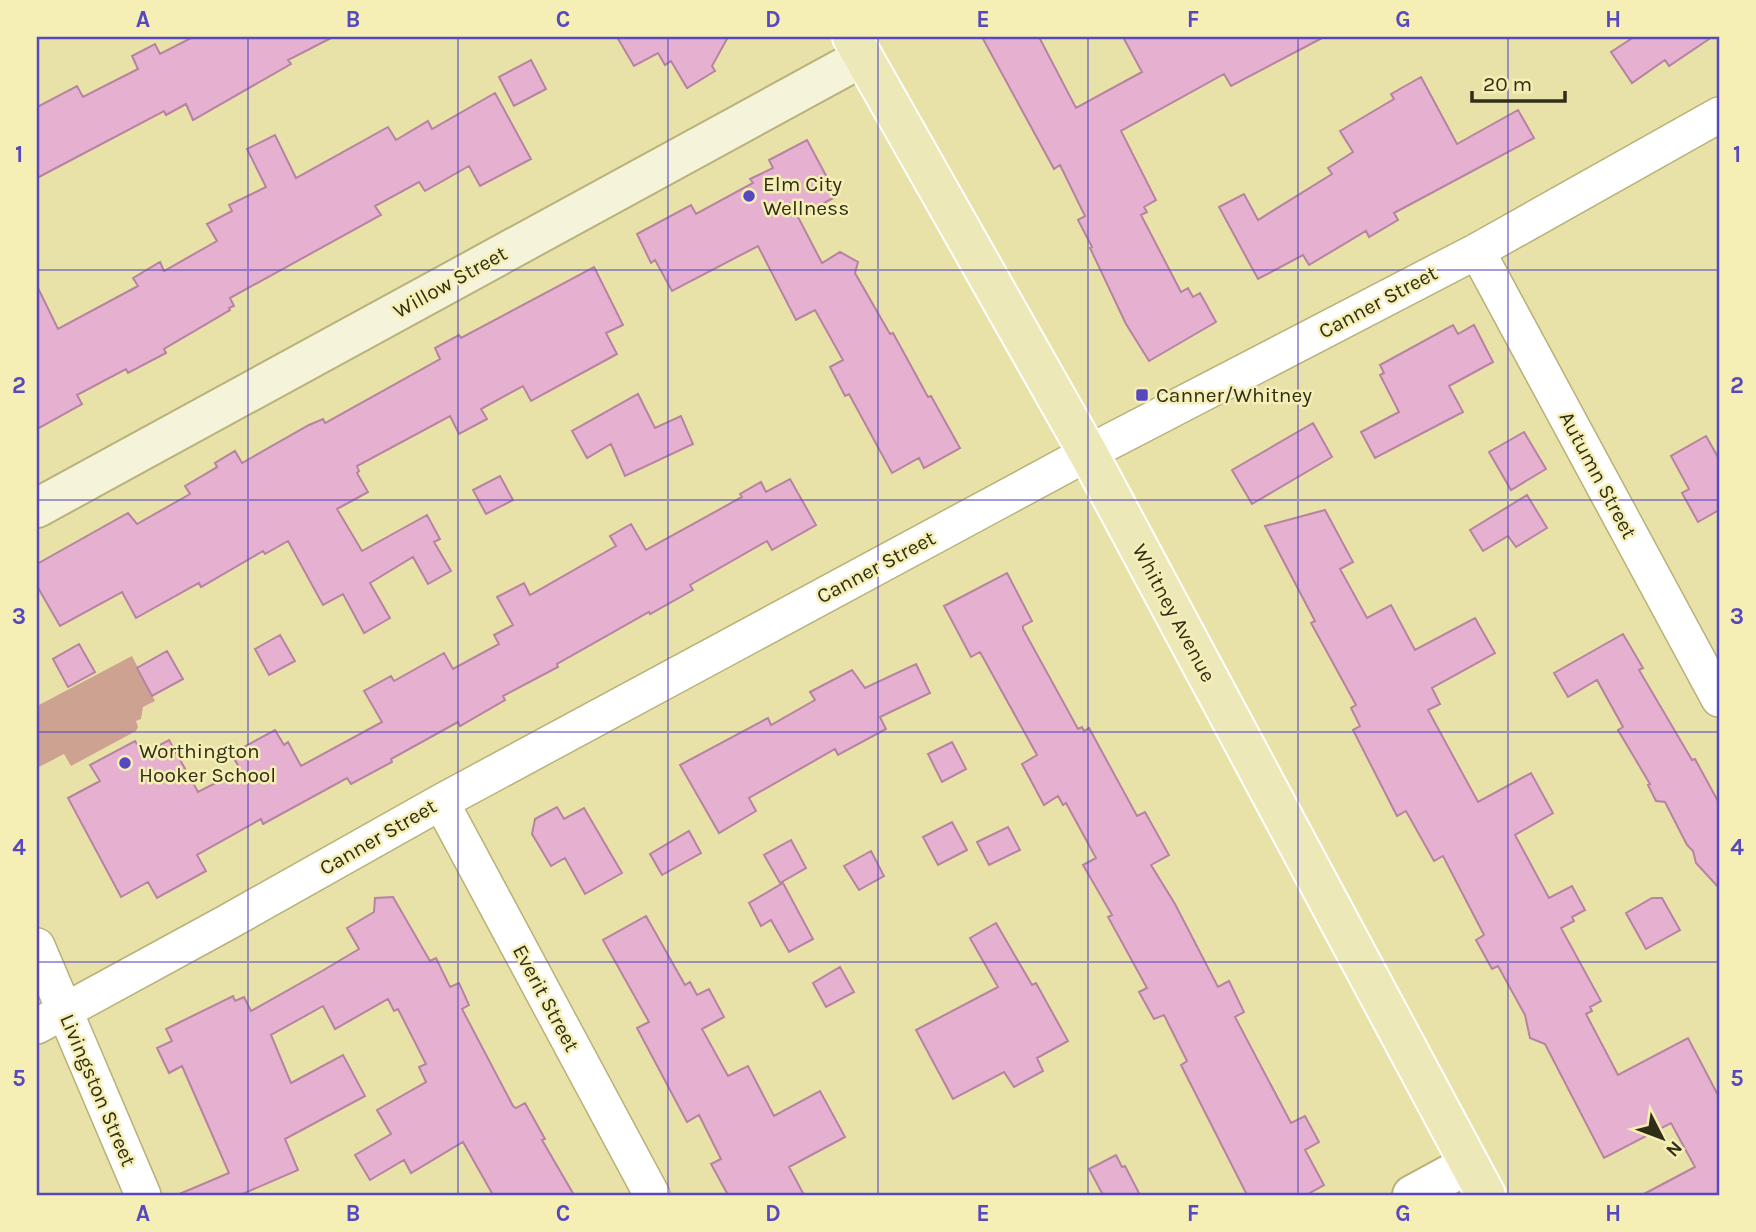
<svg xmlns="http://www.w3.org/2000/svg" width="1756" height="1232" font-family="Karla,sans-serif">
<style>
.green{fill:#cda290}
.building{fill:#e6b0d0;stroke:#b683a1;stroke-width:2}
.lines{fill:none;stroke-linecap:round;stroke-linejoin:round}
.minor-casing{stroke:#b8b27a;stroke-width:38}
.tertiary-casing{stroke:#b8b27a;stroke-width:42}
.secondary-casing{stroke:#b8b27a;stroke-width:42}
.primary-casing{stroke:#fff;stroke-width:42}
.minor{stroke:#fff;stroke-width:35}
.tertiary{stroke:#fff;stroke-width:38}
.secondary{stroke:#f6f3db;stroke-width:38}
.primary{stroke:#ece8b7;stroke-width:38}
.grid{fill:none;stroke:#5748c0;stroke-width:2;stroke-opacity:0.55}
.poi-dot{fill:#5748c0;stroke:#f5efb5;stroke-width:2.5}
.labels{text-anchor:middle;stroke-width:5;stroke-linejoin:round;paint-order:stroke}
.poi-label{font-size:21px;fill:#302e17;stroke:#f5efb5;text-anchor:start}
.street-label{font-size:21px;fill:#302e17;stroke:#f5efb5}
.neatline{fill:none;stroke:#5748c0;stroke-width:2.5}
.grid-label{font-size:23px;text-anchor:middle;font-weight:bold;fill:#5748c0}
</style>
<rect width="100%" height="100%" fill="#e8e2a8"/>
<path class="green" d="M132 656 155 701 143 707 141 719 136 721 138 727 136 731 71 766 64 754 37 768V706Z"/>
<path class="building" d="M193 37H333L288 60 291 64 193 120 186 104 166 115 164 111 37 178V107L77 86 83 97 138 69 132 56 155 44 160 54Z
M617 37H728L712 66 715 71 687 88 671 61 665 65 658 53 634 66Z
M982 37H1039L1076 108 1142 72 1123 37H1324L1231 86 1224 74 1121 131 1156 200 1144 207 1147 212 1141 215 1181 292 1188 288 1193 297 1200 293 1216 322 1149 361 1126 324 1090 248 1092 247 1078 220 1085 216 1060 165 1054 169Z
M1634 37H1712L1669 66 1665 60 1632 83 1611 52Z
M531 60 546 89 514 106 499 77Z
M1421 77 1457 144 1518 110 1534 138 1394 213 1398 220 1369 237 1366 231 1309 265 1303 255 1258 279 1219 207 1244 194 1258 220 1332 174 1328 168 1353 152 1340 131 1394 99 1391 94Z
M495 93 531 159 480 186 469 166 425 191 419 182 375 206 381 215 230 298 234 306 229 308 230 310 164 349 166 353 128 373 126 369 77 395 82 404 37 429V286L58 329 138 286 133 278 160 262 164 271 217 241 207 224 232 211 229 205 266 187 247 149 275 135 296 178 388 127 396 140 428 121 432 129Z
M807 140 837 196 798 217 822 263 840 252 858 262 855 273 890 334 893 333 928 397 931 396 960 448 924 468 919 458 892 473 849 394 845 396 830 367 843 360 815 310 796 320 758 246 672 291 655 260 651 263 637 234 691 205 696 214 753 183 750 179 773 168 769 160Z
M594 267 623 325 606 333 617 354 531 401 523 386 481 409 487 419 459 434 450 416 357 466 359 471 357 473 368 492 337 509 362 551 427 515 440 539 434 542 451 571 428 584 413 557 370 583 390 618 364 633 343 594 323 605 288 541 265 554 263 551 201 587 199 583 136 618 122 592 60 626 37 586V564L128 513 137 524 190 494 185 486 217 467 215 463 235 451 242 463 309 425 323 419 325 423 440 359 435 348 459 335 461 338Z
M1453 325 1458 334 1474 325 1493 362 1449 386 1463 412 1375 458 1361 432 1399 412 1380 375 1384 373 1380 365Z
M638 394 655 428 681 416 693 444 625 476 611 444 587 458 572 431Z
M1313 423 1332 457 1252 504 1232 470Z
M1524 432 1546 469 1511 490 1489 452Z
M1706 436 1719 459V510L1698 522 1682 493 1689 489 1671 456Z
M500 476 513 500 486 514 473 490Z
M790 479 816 525 772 550 767 541 690 585 693 590 650 614 649 612 557 664 558 667 503 696 505 700 460 726 458 722 391 759 392 762 351 784 347 778 263 824 261 819 197 855 206 871 157 898 148 882 121 897 68 798 100 781 90 765 135 741 143 754 169 740 198 792 241 770 231 754 275 730 284 745 288 742 301 766 382 722 364 691 391 676 394 681 444 653 453 669 499 644 494 635 513 625 497 597 524 583 530 595 616 546 610 536 631 524 646 550 742 497 740 494 761 482 766 492Z
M1527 495 1547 528 1516 547 1508 536 1483 551 1470 530Z
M1325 510 1353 562 1340 569 1367 618 1391 605 1415 650 1475 618 1495 653 1432 688 1440 704 1428 710 1478 802 1531 773 1553 813 1515 835 1549 898 1572 886 1585 910 1572 917 1574 921 1561 928 1601 1001 1590 1007 1592 1011 1586 1014 1618 1075 1688 1038 1719 1097V1195H1642L1695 1167 1671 1123 1604 1158 1545 1044 1530 1038 1525 1015 1498 966 1492 969 1476 940 1484 935 1443 856 1434 861 1406 811 1397 816 1353 730 1360 726 1351 708 1356 705 1311 623 1315 621 1265 526Z
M1007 573 1032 621 1023 626V629L1078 729 1082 727 1084 731 1089 728 1137 816 1145 812 1169 855 1151 865 1175 904 1218 987 1229 981 1244 1012 1235 1017 1291 1123 1305 1116 1319 1142 1305 1150 1324 1185 1306 1195H1247L1181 1065 1187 1061 1164 1015 1154 1019 1139 992 1147 988 1108 917 1112 915 1083 865 1096 858 1066 803 1063 805 1058 796 1044 805 1022 764 1037 755 980 652 971 657 944 606Z
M1623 634 1643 668 1639 670 1692 760 1695 759 1719 803V888L1696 863 1693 851 1687 845 1665 802 1656 801 1648 785 1650 784 1618 730 1623 727 1597 680 1568 697 1554 673Z
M280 635 295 661 269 675 255 649Z
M79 644 95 672 68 687 53 659Z
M167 651 183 679 152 696 137 668Z
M916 664 930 693 880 717 886 729 838 755 835 749 749 798 756 811 719 833 680 765 768 718 771 725 815 700 810 692 852 670 865 688Z
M952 742 966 769 942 782 928 754Z
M557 807 564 819 584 808 622 873 585 894 565 858 551 866 532 834 535 819Z
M952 822 967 850 938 865 923 837Z
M1008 827 1020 850 989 865 977 842Z
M689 831 701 853 662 875 650 854Z
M791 840 806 868 780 883 764 855Z
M871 851 884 876 859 890 844 866Z
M783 883 813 939 789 952 771 920 761 926 749 903Z
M393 897 430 961 436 958 450 987 459 983 469 1005 462 1009 513 1106 516 1108 525 1103 545 1139 542 1140 574 1195H493L463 1142 411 1173 404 1160 370 1180 355 1155 391 1134 377 1110 426 1082 419 1067 426 1064 398 1009 394 1011 388 999 335 1029 323 1006 271 1035 291 1083 343 1055 365 1096 285 1139 298 1170 240 1195H177L229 1173 182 1066 169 1073 157 1048 172 1041 166 1029 233 996 235 1001 244 997 251 1011 322 971 359 949 347 928 374 912 375 898Z
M1652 898H1662L1680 930 1646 949 1626 913Z
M646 916 685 985 690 982 697 995 709 989 724 1017 702 1029 728 1076 748 1066 774 1116 820 1091 845 1137 789 1167 804 1195H728L711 1164 721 1159 699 1115 687 1122 637 1028 649 1022 603 940Z
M996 923 1032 985 1036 983 1068 1041 1037 1058 1043 1071 1014 1087 1004 1072 953 1099 916 1030 998 987 970 938Z
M840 967 854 992 826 1007 813 983Z
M1116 1155 1122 1167 1125 1166 1140 1195H1103L1089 1169Z"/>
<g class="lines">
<g class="minor-casing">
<path id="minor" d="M1477 251 1719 699
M441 802 652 1195
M37 946 143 1195
M37 1026 226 923 441 802 1088 453 1477 251 1719 115"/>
</g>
<g class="tertiary-casing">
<path id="tertiary" d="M1412 1195 1469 1164"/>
</g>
<g class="secondary-casing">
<path id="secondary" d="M37 508 863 57"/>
</g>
<g class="primary-casing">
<path id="primary" d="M852 37 1088 453 1486 1195"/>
</g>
<use href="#minor" class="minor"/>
<use href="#tertiary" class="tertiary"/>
<use href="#secondary" class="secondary"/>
<use href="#primary" class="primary"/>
</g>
<path class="grid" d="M248 37V1195M458 37V1195M668 37V1195M878 37V1195M1088 37V1195M1298 37V1195M1508 37V1195M37 270H1719M37 500H1719M37 732H1719M37 962H1719"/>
<g class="poi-dot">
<circle cx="749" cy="196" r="7"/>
<rect x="1135" y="388" width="14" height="14" rx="3.5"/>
<circle cx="125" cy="763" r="7"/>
</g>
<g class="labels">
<g class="poi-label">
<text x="763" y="191">Elm City<tspan x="763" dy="24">Wellness</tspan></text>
<text x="1156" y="402">Canner/Whitney</text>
<text x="139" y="758">Worthington<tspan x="139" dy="24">Hooker School</tspan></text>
</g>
<g class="street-label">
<text transform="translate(450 282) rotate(-29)" y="7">Willow Street</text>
<text transform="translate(1378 302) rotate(-28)" y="7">Canner Street</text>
<text transform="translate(1598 475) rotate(62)" y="7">Autumn Street</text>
<text transform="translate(876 567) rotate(-28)" y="7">Canner Street</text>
<text transform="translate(1174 613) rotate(62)" y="7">Whitney Avenue</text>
<text transform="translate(378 837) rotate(-30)" y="7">Canner Street</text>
<text transform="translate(546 998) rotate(62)" y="7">Everit Street</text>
<text transform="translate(98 1090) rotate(67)" y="7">Livingston Street</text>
</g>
</g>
<rect width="1756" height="1232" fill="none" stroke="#f5efb5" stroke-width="77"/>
<g transform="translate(1662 1138) rotate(132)" stroke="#f5efb5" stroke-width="5" paint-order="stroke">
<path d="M0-5L12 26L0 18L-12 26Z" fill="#302e17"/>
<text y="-10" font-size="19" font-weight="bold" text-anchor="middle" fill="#302e17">N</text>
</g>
<path d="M1472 91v10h93v-10" fill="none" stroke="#302e17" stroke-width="3.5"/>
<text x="1483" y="91" font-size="21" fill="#302e17" stroke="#f5efb5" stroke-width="5" paint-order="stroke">20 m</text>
<rect x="38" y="38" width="1680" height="1156" class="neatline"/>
<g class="grid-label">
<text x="143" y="27">A</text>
<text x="353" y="27">B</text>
<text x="563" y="27">C</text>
<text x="773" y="27">D</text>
<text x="983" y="27">E</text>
<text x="1193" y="27">F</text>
<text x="1403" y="27">G</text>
<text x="1613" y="27">H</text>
<text x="19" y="162">1</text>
<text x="1737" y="162">1</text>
<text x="19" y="393">2</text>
<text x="1737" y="393">2</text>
<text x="19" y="624">3</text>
<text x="1737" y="624">3</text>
<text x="19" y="855">4</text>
<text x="1737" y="855">4</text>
<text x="19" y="1086">5</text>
<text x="1737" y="1086">5</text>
<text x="143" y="1221">A</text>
<text x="353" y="1221">B</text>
<text x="563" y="1221">C</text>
<text x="773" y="1221">D</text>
<text x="983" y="1221">E</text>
<text x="1193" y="1221">F</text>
<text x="1403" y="1221">G</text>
<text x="1613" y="1221">H</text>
</g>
</svg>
